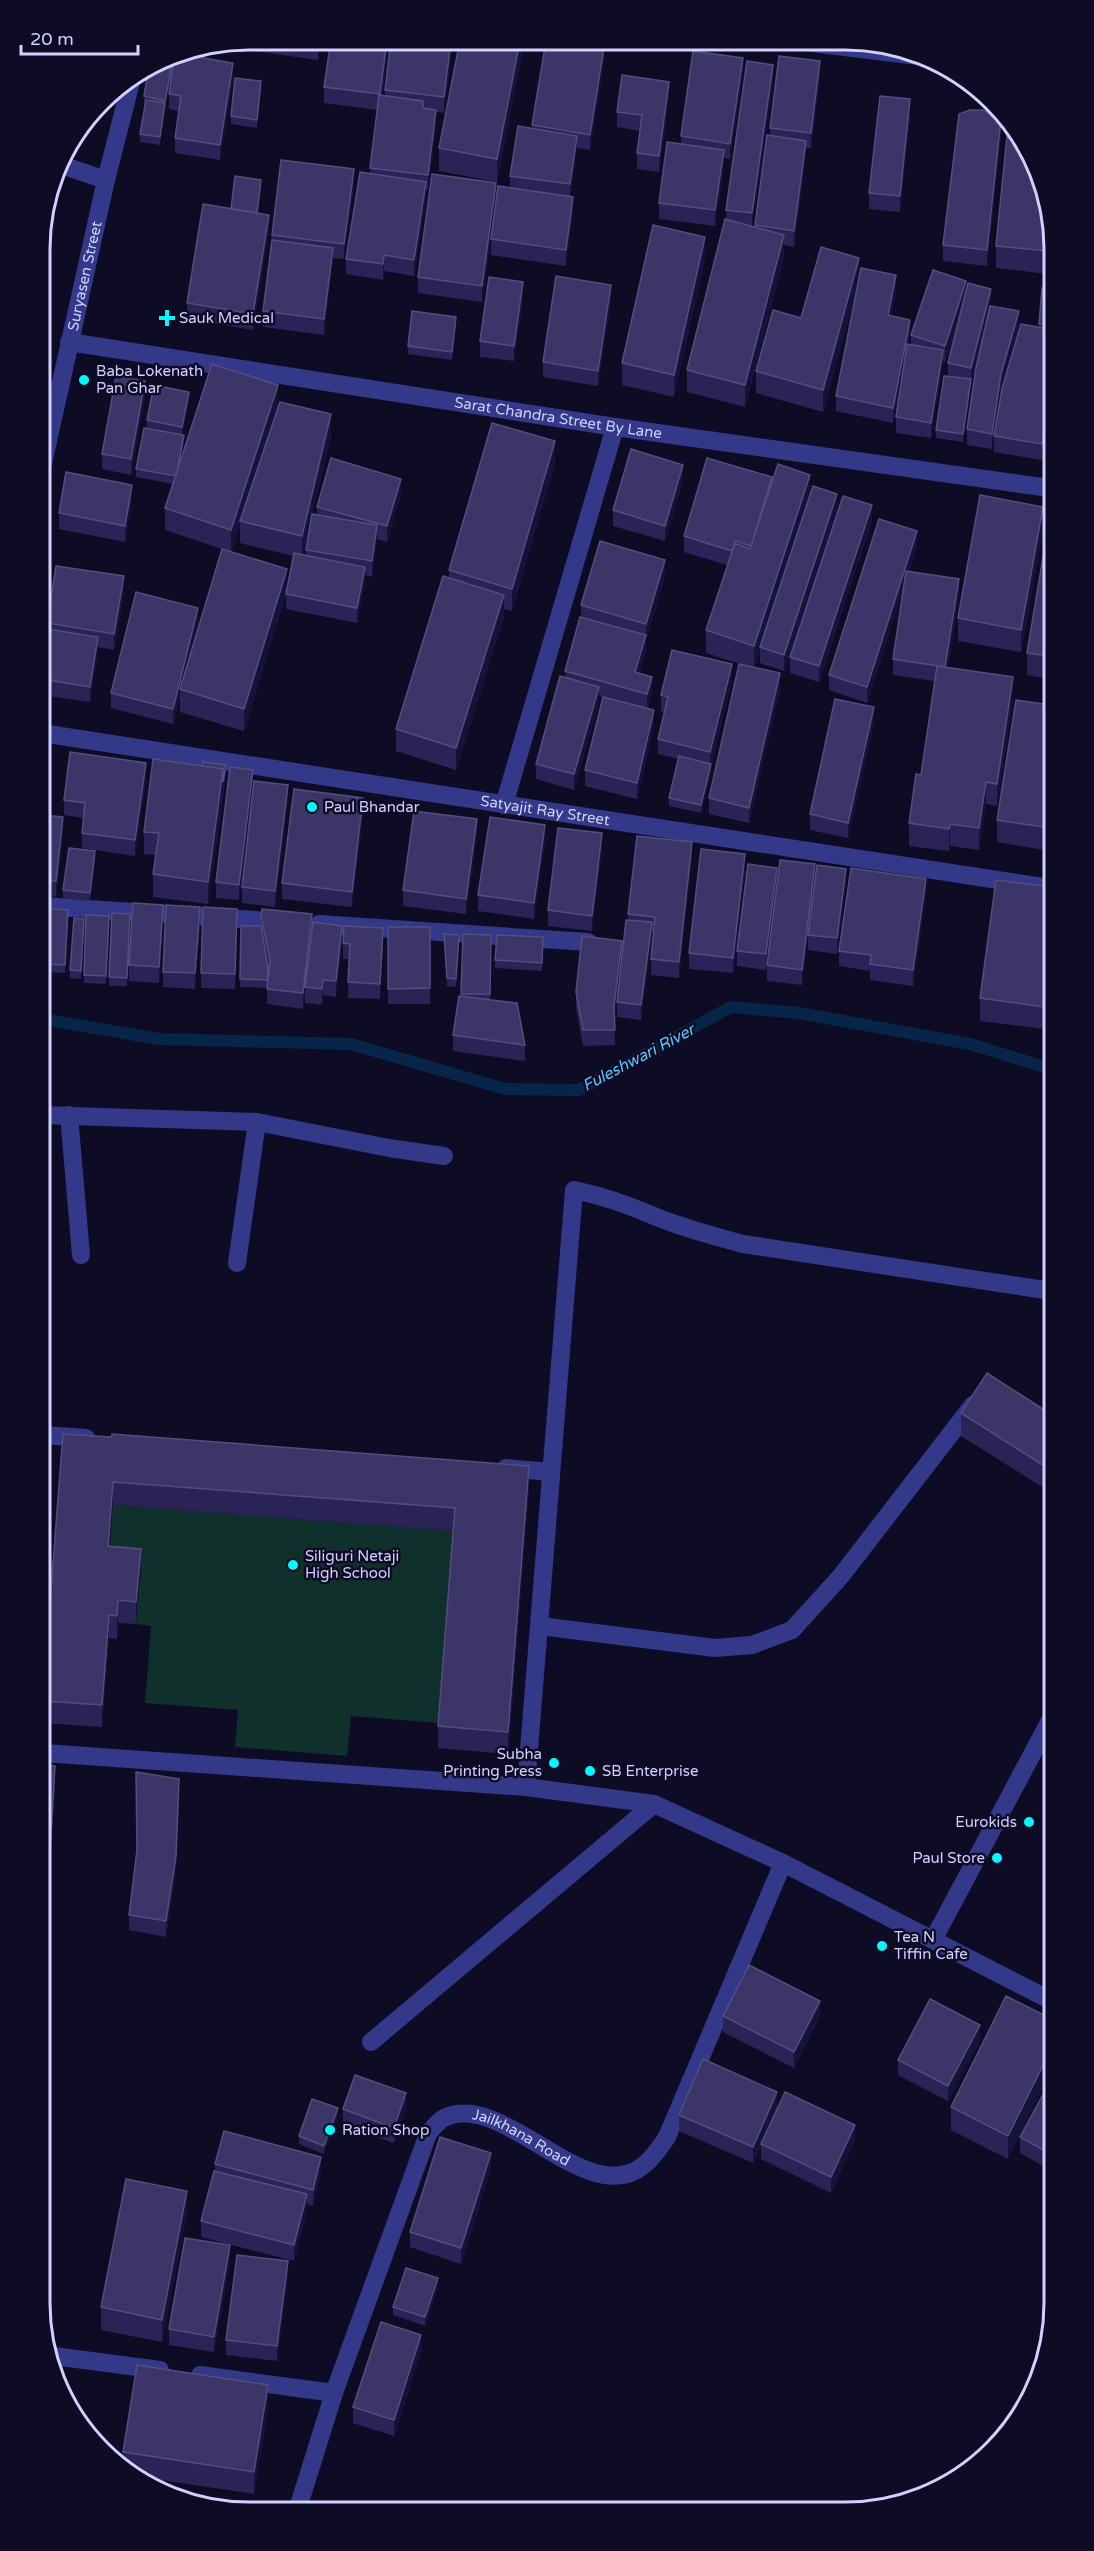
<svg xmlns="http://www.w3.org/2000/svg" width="1094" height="2551" font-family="'Varela Round',sans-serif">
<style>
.green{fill:#0f302b}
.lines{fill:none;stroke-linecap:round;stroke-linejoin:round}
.stream{stroke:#072549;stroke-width:12}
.minor{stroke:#333888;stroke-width:18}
.wall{fill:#292455;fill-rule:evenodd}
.shaded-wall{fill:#16133a}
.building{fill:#3b3667;stroke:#524e7f;stroke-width:1.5}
.poi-dot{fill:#00fafb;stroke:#0e0c25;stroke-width:2}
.labels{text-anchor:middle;stroke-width:5;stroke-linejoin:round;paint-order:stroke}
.street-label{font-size:15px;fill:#d1d0ff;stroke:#0e0c25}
.poi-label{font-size:15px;fill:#d1d0ff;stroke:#0e0c25;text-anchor:start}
.water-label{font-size:16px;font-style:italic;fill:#5ec4ff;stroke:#0e0c25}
.rim{fill:none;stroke:#d1d0ff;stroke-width:3}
</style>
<rect width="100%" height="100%" fill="#0e0c25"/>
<path class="green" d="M113 1505 455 1531 439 1723 351 1716 347 1756 235 1747 238 1710 145 1703 151 1626 136 1624 108 1569Z"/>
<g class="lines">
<path class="stream" d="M42 1019 159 1039 351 1044 505 1089 579 1090 731 1007 799 1013 970 1044 1051 1069"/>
<g class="minor">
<path d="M812 43 926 57"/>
<path d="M58 164 106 180"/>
<path id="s1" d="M69 342 615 427 1049 488"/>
<path id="s2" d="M40 477 106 180 132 78"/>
<path id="s3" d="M41 733 1050 888"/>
<path d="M504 805 615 427"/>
<path d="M42 906 285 922"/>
<path d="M319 924 588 942"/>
<path d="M42 1115 257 1122 389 1148 444 1156"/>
<path d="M69 1115 81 1255"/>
<path d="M237 1263 257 1122"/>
<path d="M43 1435 86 1438"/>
<path d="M506 1468 551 1472"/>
<path d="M540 1626 715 1648 752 1645 792 1630 841 1576 973 1405"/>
<path d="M44 1753 526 1787 654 1804 783 1863 933 1940 1053 1715"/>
<path d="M526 1787 574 1190C604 1196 626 1204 654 1216 683 1228 713 1236 743 1244L1051 1291"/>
<path d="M933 1940 1054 2002"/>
<path d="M371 2042 654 1804"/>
<path d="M46 2355 160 2370"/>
<path d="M200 2375 334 2393"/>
<path id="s4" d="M298 2508 334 2393 428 2134C432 2129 438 2121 444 2118 504 2089 587 2212 644 2165 653 2158 660 2147 667 2137L783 1863"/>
</g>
</g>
<path class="wall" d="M247 39H321L318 60 247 50Z
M331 40H389L382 96H385V90L453 40 444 113 436 112V126L428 190H426V198L414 276 384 271 383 280 346 274V259L370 174 377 110 324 103V87Z
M522 41V52L497 182 439 171V148Z
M200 49 198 57 233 78 220 160 175 153V138L179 111 169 109V94L174 64H173L165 109 160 145 140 142V134L145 105 144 104V96L149 67 169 55Z
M605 54 590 150 577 148 570 196 573 212 566 266 491 255V239L494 215 482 302 418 293V277L496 198 510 188V176L532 129V125Z
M743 73 730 159 724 158V166L715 226 659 219V203L681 144V136Z
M820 76 811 148H806V156L794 247 784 245V257L745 407 687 392V370L726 219V210L773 81 752 226 755 227 767 135 770 136V128Z
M261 89 257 128 231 124V116Z
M669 97 659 172 637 169V153L640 131 617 127V112Z
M910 115 900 212 869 209V193Z
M80 130 77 145 70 143Z
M1001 135 987 266 943 261V245Z
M354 185 344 259 333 258 324 335 263 327V311L272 235Z
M261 188 258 213 269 231 253 330 187 319V303L231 209Z
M1048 195V274L996 268V246Z
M705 260 674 397 622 385V363Z
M859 279 896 290 891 316 910 335 908 344 911 345V335L966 292 991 304V306L1019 326 1001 390 992 449 967 445V429L985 327 971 384 963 442 936 438V430L948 376V363L961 312 945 362 943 361 931 438 896 433V417L903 371 893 423 836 411V396L858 284 823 412 756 393V371L801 318Z
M1042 288H1048L1049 419 1042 460 994 452V436L1039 327Z
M523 298 514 361 480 357V341Z
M611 300 598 386 543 377V362Z
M456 325 452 360 408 354V346Z
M145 397 131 475 102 469V454Z
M189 400 182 435 184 443 180 461 278 407 331 436 312 514 317 515V507L401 494 387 542 377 539 372 577 365 575V582L357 623 286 609V594L244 731 180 712V697L173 724 111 708V693L198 623 189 658 222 549 165 530V508L173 484 136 477V469L147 428V420ZM311 522 306 550V555L303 554ZM240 525V543L293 556 287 589 231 552Z
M555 463 512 611 504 609V617L456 770 396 751V729L449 578V570Z
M683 480 665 541 613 526V510Z
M772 483 810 496 837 510 784 671 760 663V650L754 668 780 689 749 823 709 814V798L743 665 706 653V630L727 565 684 552V536Z
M132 501 125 542 59 529V513Z
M872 521 819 682 790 673V657Z
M1049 521V679L1027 675V653Z
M1043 529 1021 652 958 641V618Z
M917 547 909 572 959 595 948 667 1013 699 997 806 986 804 979 850 950 846 949 851 909 846V823L921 775 934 681 893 675V659L903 589 867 703 829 690V675Z
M665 576 646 640V651L639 673 652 693 647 708 654 726 637 799 585 786V770L609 699 599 696V703L574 790 536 779V764L565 678V671L581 617V605Z
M124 592 114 650 98 647 90 702 41 695V628L47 629V623Z
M732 679 711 767V772L701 813 669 806V798L678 759 658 754V739L665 712 661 711V695Z
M1050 705V851L997 842V820Z
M874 723 848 838 810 830V814Z
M226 773 208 904 153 897V874L156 855 144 854V832Z
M146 779 135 856 82 848V833L83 818 64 815V800Z
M253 785 239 900 216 898V882Z
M288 801 275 907 242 903V887Z
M363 813 352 907 282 899V883Z
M41 815 63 833 56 897 42 895Z
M477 834 466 914 403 906V890Z
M545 840 534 919 478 911V895Z
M602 849 592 931 548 926V910Z
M692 857 679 978 651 975V959L654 933 652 932 641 1020 617 1017V1002L628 920V914Z
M95 859 90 901 63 898V890Z
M745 870 733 973 689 969V953Z
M815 880 802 985 767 981V965Z
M777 884 766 970 737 966V951Z
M846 884 837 954 808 950V935Z
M1050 887V986L1045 1029 980 1021V998Z
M926 895 913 986 870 980V971L839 966V951Z
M112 913 130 914 127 986H109Z
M261 916 312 930 303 1009 267 1004V989L269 970 264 946 268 976 267 988 240 987 241 926 261 928Z
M68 918 65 973 42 972V952Z
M163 920 159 983 129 981V965Z
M200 923 195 989 163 987V972Z
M109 924 106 984 84 983V975Z
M237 924 235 989 201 988V973Z
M84 927 81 979 70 978V970Z
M388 927H430V1004H388Z
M444 934 459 943 456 987 447 986Z
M463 934 491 935 490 1000 525 1045V1061L453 1051V1035L461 996Z
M543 937 542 971 495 968V960Z
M342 941 336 997 323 995 322 1005 305 1003V987Z
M343 943 383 944 380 999 348 998 349 959H343Z
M576 992 614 1018 615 1045 583 1046 576 1008Z
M961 1413 1052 1415V1493L961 1436Z
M63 1434 529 1489 508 1754 438 1748V1726L453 1531 113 1505 110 1546 141 1571 136 1624 118 1623 117 1639 109 1638 102 1727 44 1723V1680Z
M1053 1736V1769L1048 1767V1745Z
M44 1765 55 1781 46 1936H45Z
M179 1795 176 1871 166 1937 129 1930V1915Z
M723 2016H820L794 2068 723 2032Z
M1054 2020 1008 2159 951 2130V2107Z
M980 2041 948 2101 898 2075V2060Z
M1054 2074V2172L1020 2153V2137Z
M777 2107 855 2140 831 2193 761 2159V2145L753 2163 679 2131V2115Z
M406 2108 394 2143 343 2125V2109Z
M338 2116 324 2154 299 2144V2136Z
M215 2164 321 2172 313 2206 307 2204V2210L294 2261 201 2237V2221L215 2171Z
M491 2169 461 2264 410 2247V2232Z
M187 2213 162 2342 101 2330V2307Z
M230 2261 214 2352 169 2345V2329Z
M288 2277 277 2361 226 2355V2340Z
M438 2287 425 2326 393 2315V2307Z
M421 2351 394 2436 353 2423V2407Z
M268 2407 254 2494 148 2478 123 2466V2452Z"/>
<path class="shaded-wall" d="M319 39H321L318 60V44Z
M387 40H389L380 110V94Z
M451 40H453L444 113V97Z
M520 41H522V52L497 182V159Z
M605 41V54L590 150V135Z
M743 58V73L730 159V144Z
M173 59V67L165 109V101Z
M820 61V76L811 148V133Z
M233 63V78L220 160V145Z
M773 65V81L752 229V213Z
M261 81V89L257 128V120Z
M669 82V97L659 172V156Z
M910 99V115L900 212V196Z
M165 103V111L160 145V137Z
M436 110V126L428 190V175Z
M1001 119V135L987 266V250Z
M80 130 77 145V135Z
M577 136V151L570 200V184Z
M806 141V156L794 247V231Z
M724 150V166L715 226V210Z
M354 169V185L344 259V244Z
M261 180V188L256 225V217Z
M426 182V198L414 276V260Z
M496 183V199L482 302V286Z
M573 197V212L566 266V250Z
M269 215V231L253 330V314Z
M46 227V242L40 280V265Z
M784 235V257L745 407V385Z
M705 237V260L674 397V375Z
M333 248V263L324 335V319Z
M384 255V271L383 280V264Z
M859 258V280L823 412V390Z
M896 275V290L888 331V315Z
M966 281V296L945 362V346Z
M523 282V298L514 361V346Z
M611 285V300L598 386V371Z
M991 289V304L971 384V368Z
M1019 311V326L1001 390 992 449V434L1001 374Z
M456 317V325L452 360V352Z
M910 320V335L893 423V408Z
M943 350V365L931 438V423Z
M971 379V388L963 442V434Z
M145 381V397L131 475V459Z
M278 385V408L240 521V525L231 552V530Z
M189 392V400L182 435V427Z
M1049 403V419L1042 460V444Z
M331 414V436L302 559V536Z
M184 435V443L176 484V476Z
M555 441V463L512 611V589Z
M683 465V480L665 541V526Z
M810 475V497L760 647V650L754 669V646Z
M772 477V492L751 546Z
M401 479V494L387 542V526Z
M132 485V501L125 542V526Z
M837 494V510L784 671V655Z
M872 505V521L819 682V666Z
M1043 507V529L1021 652V630Z
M377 525V541L372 577V561Z
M917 531V547L867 703V687Z
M665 560V576L646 640V624Z
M365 567V582L357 623V608Z
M287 569V591L244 731V709Z
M124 576V592L114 650V634Z
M959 579V595L945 683V667Z
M504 595V617L456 770V748Z
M198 608V623L181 690 180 689V697L173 724V709Z
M646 635V651L635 688V672Z
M98 637V653L90 702V687Z
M732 664V679L711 767V772L701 813V805L710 764V752Z
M780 673V689L749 823V808Z
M652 677V693L647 710V694Z
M1013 677V699L997 806V784Z
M599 687V703L574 790V774Z
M874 707V723L848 838V823Z
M654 710V726L637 799V783Z
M146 763V779L135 856V840Z
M226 765V773L223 790V782Z
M223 769V791L208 904V882Z
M253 770V785L239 900V885Z
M986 782V804L979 850V828Z
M288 785V801L275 907V891Z
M363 798V813L352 907V892Z
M63 817V833L56 897V881Z
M477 819V834L466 914V899Z
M950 824V846L949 851V829Z
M545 825V840L534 919V903Z
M602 833V849L592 931V916Z
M692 842V857L679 978V962Z
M95 851V859L90 901V893Z
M745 854V870L733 973V958Z
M815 864V880L802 985V970Z
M777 868V884L766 970V954Z
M846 869V884L837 954V938Z
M926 879V895L913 986V970Z
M163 905V920L159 983V967Z
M200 907V923L195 989V973Z
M312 914V930L303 1009V993Z
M652 922V938L641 1020V1005Z
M342 926V941L336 997V981Z
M383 928V944L380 999V984Z
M622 941V957L614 1022V1006Z
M1050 964V986L1045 1029V1007Z
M323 980V995L322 1005V989Z
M49 1432V1454L43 1508V1486Z
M529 1466V1489L508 1754V1732Z
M113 1482V1505L108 1569V1546Z
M141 1549V1571L136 1624V1602Z
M118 1600V1623L117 1639V1616Z
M109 1615V1638L102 1727V1705Z
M55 1766V1781L46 1936V1921Z
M179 1779 176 1871 166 1937V1921Z
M820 2001V2016L794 2068V2052Z
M980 2025V2041L948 2101V2086Z
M1054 2043V2066L1008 2159V2136Z
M777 2092V2107L753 2163V2147Z
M406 2093V2108L394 2143V2128Z
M338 2108V2116L324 2154V2146Z
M855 2125V2140L831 2193V2177Z
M491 2153V2169L461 2264V2248Z
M321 2157V2172L313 2206V2190Z
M187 2191V2213L162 2342V2320Z
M307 2194V2210L294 2261V2245Z
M230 2245V2261L214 2352V2337Z
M288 2261V2277L277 2361V2346Z
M438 2278V2287L425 2326V2317Z
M421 2335V2351L394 2436V2420Z
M268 2385V2407L254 2494V2472Z"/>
<path class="building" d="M281 39H319L318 44Z
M331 40H387L380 94 324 87Z
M391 40H451L444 97 385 90Z
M460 40 520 41 497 159 439 148Z
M546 41H605L590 135 532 125Z
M198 49 196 57 176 53Z
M693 51 743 58 730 144 681 136Z
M175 53 233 63 220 145 175 138 181 96 169 94Z
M779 56 820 61 811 133 770 128Z
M164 58 173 59 165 101 144 96 149 67Z
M747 61 773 65 752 213 726 210Z
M622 75 669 82 659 156 637 153 642 115 617 112Z
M235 78 261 81 257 120 231 116Z
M379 95 423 101V108L436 110 428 175 370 168Z
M880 96 910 99 900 196 869 193Z
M146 100 165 103 160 137 140 134Z
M970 110H983L1001 119 987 250 943 245 959 114Z
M518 126 577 136 570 184 510 176Z
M1008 126 1048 195V251L996 246Z
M767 135 806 141 794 231 755 225Z
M667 142 724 150 715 210 659 203Z
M281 160 354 169 344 244 272 235Z
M360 172 426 182 414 260 384 255 383 264 346 259Z
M432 174 496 183 482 286 418 277Z
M235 176 261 180 257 213 231 209Z
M498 186 573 197 566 250 491 239Z
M203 204 269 215 253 314 187 303Z
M725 219 784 235 745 385 687 370Z
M653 225 705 237 674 375 622 363Z
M42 226 46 227 40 265 39 234Z
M272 240 333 248 324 319 263 311Z
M821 247 859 258 823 390 756 371 773 310 801 318Z
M861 268 896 275 888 315 910 320 893 408 836 396Z
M933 270 966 281 945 346 911 335Z
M556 276 611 285 598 371 543 362Z
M489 277 523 282 514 346 480 341Z
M968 283 991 289 971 368 948 363Z
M1042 288H1048V325L1039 324Z
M990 306 1019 311 1001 374 992 434 967 429 976 368Z
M412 311 456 317 452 352 408 346Z
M1021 324 1048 329 1049 403 1042 444 994 436 1002 389Z
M907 344 943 350 931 423 896 417Z
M212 364 278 385 231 530 165 508Z
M116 376 145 381 131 459 102 454Z
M944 376 971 379 963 434 936 430Z
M154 385 189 392 182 427 147 420Z
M280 402 331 414 302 536 240 521Z
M492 423 555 441 512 589 449 570Z
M144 428 184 435 176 476 136 469Z
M631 449 683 465 665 526 613 510Z
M331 458 401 479 387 526 317 507Z
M707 458 772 477 751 546 736 541 732 551 684 536Z
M778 464 810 475 754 646 706 630 735 543 750 549Z
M66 472 132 485 125 526 59 513Z
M813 486 837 494 784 655 760 647Z
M980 495 1043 507 1021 630 958 618Z
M843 496 872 505 819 666 790 657Z
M312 514 377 525 372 561 306 550Z
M879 519 917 531 867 687 829 675Z
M1049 521V656L1027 653Z
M600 541 665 560 646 624 581 605Z
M222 549 287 569 244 709 180 689Z
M294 553 365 567 357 608 286 594Z
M56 566 124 576 114 634 47 623Z
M906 571 959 579 945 667 893 659Z
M443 576 504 595 456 748 396 729Z
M136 592 198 608 173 709 111 693Z
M580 617 646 635 635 672 652 677 647 694 565 671Z
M41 628 98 637 90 687 41 679Z
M672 650 732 664 710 752 658 739 668 697 661 695Z
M739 664 780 673 749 808 709 798Z
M937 666 1013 677 997 784 986 782 979 828 950 824 949 829 909 823 916 774 921 775Z
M560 676 599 687 574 774 536 764Z
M603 697 654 710 637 783 585 770Z
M835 699 874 707 848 823 810 814Z
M1016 700 1050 705V828L997 820Z
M70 752 146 763 135 840 82 833 85 803 64 800Z
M679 756 711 764 701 805 669 798Z
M153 759 223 769 208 882 153 874 159 833 144 832Z
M203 762 226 765 223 782V769L202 766Z
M230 767 253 770 239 885 216 882Z
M254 781 288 785 275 891 242 887Z
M294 789 363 798 352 892 282 883Z
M414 811 477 819 466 899 403 890Z
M41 815 63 817 56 881 41 880Z
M490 817 545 825 534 903 478 895Z
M558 828 602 833 592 916 548 910Z
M637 836 692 842 679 962 651 959 655 917 628 914Z
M69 848 95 851 90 893 63 890Z
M701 849 745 854 733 958 689 953Z
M780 860 815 864 802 970 767 965Z
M748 864 777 868 766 954 737 951Z
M817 865 846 869 837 938 808 935Z
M851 868 926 879 913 970 870 964 871 955 839 951Z
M996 880 1050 887V964L1045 1007 980 998Z
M133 903 163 905 159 967 129 965Z
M166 905 200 907 195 973 163 972Z
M203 907 237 909 235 974 201 973Z
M44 908 68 910 65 965 42 964Z
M262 909 312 914 303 993 267 989 270 960 261 916Z
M112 913 130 914 127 978 109 977Z
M86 915 109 916 106 976 84 975Z
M74 918 84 919 81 971 70 970Z
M626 920 652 922 641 1005 617 1002Z
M313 922 342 926 336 981 323 980 322 989 305 987Z
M241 926H261L268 968 267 980 240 979Z
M344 926 383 928 380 984 348 982 350 944 343 943Z
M388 927H430V988L388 989Z
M444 934 459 935 456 979 447 978Z
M463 934 491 935 490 994H461Z
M497 935 543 937 542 963 495 960Z
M582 936 622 941 614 1006 615 1030H583L576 992Z
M459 996 517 1003 525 1045 453 1035Z
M987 1373 1052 1415V1471L961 1413Z
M43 1432H49L43 1486Z
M63 1434 111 1437 112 1434 529 1466 508 1732 438 1726 455 1508 113 1482 108 1546 141 1549 136 1602 118 1600 117 1616 109 1615 102 1705 44 1701V1680Z
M1053 1736V1747L1048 1745Z
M44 1765 55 1766 46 1921H45Z
M136 1772 179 1779 176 1856 166 1921 129 1915 137 1850Z
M749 1965 820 2001 794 2052 723 2016Z
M1006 1996 1054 2020V2043L1008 2136 951 2107Z
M930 1999 980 2025 948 2086 898 2060Z
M703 2059 777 2092 753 2147 679 2115Z
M1054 2074V2156L1020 2137Z
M355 2075 406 2093 394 2128 343 2109Z
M785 2092 855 2125 831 2177 761 2144Z
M312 2099 338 2108 324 2146 299 2136Z
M224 2131 321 2157 313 2190 215 2164Z
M440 2137 491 2153 461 2248 410 2232Z
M214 2171 307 2194 294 2245 201 2221Z
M126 2179 187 2191 162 2320 101 2307Z
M185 2238 230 2245 214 2337 169 2329Z
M237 2255 288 2261 277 2346 226 2340Z
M406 2268 438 2278 425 2317 393 2307Z
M381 2322 421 2335 394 2420 353 2407Z
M137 2365 268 2385 254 2472 123 2452Z"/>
<g class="poi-dot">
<path d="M164 309h6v6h6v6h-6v6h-6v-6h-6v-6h6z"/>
<circle cx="84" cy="380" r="6"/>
<circle cx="312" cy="807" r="6"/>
<circle cx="293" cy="1565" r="6"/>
<circle cx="554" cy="1763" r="6"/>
<circle cx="590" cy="1771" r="6"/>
<circle cx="1029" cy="1822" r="6"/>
<circle cx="997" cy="1858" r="6"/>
<circle cx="882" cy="1946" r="6"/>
<circle cx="330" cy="2130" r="6"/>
</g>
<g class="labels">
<g class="street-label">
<text dy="5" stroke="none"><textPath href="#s2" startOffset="206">Suryasen Street</textPath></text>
<text dy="5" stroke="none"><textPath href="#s1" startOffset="495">Sarat Chandra Street By Lane</textPath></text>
<text dy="5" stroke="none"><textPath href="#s3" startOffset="510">Satyajit Ray Street</textPath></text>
<text dy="5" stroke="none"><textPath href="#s4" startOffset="502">Jailkhana Road</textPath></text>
</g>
<g class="poi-label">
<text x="179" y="323">Sauk Medical</text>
<text x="96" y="376">Baba Lokenath<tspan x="96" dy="17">Pan Ghar</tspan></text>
<text x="324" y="812">Paul Bhandar</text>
<text x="305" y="1561">Siliguri Netaji<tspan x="305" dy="17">High School</tspan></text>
<text x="542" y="1759" text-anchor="end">Subha<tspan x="542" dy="17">Printing Press</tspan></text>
<text x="602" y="1776">SB Enterprise</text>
<text x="1017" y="1827" text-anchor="end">Eurokids</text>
<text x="985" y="1863" text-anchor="end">Paul Store</text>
<text x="894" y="1942">Tea N<tspan x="894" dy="17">Tiffin Cafe</tspan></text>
<text x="342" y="2135">Ration Shop</text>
</g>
<g class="water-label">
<text transform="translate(638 1057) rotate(-28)" y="6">Fuleshwari River</text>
</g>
</g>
<path d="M0 0H1094V2551H0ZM249 50H845A199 199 0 0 1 1044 249V2303A199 199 0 0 1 845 2502H249A199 199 0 0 1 50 2303V249A199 199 0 0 1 249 50Z" fill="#0e0c25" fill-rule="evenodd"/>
<path class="rim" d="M249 50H845A199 199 0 0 1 1044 249V2303A199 199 0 0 1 845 2502H249A199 199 0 0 1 50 2303V249A199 199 0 0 1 249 50Z"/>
<path d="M21 45v9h117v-9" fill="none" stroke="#d1d0ff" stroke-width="3"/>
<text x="30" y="45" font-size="18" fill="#d1d0ff" stroke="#0e0c25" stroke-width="4.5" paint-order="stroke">20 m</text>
</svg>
